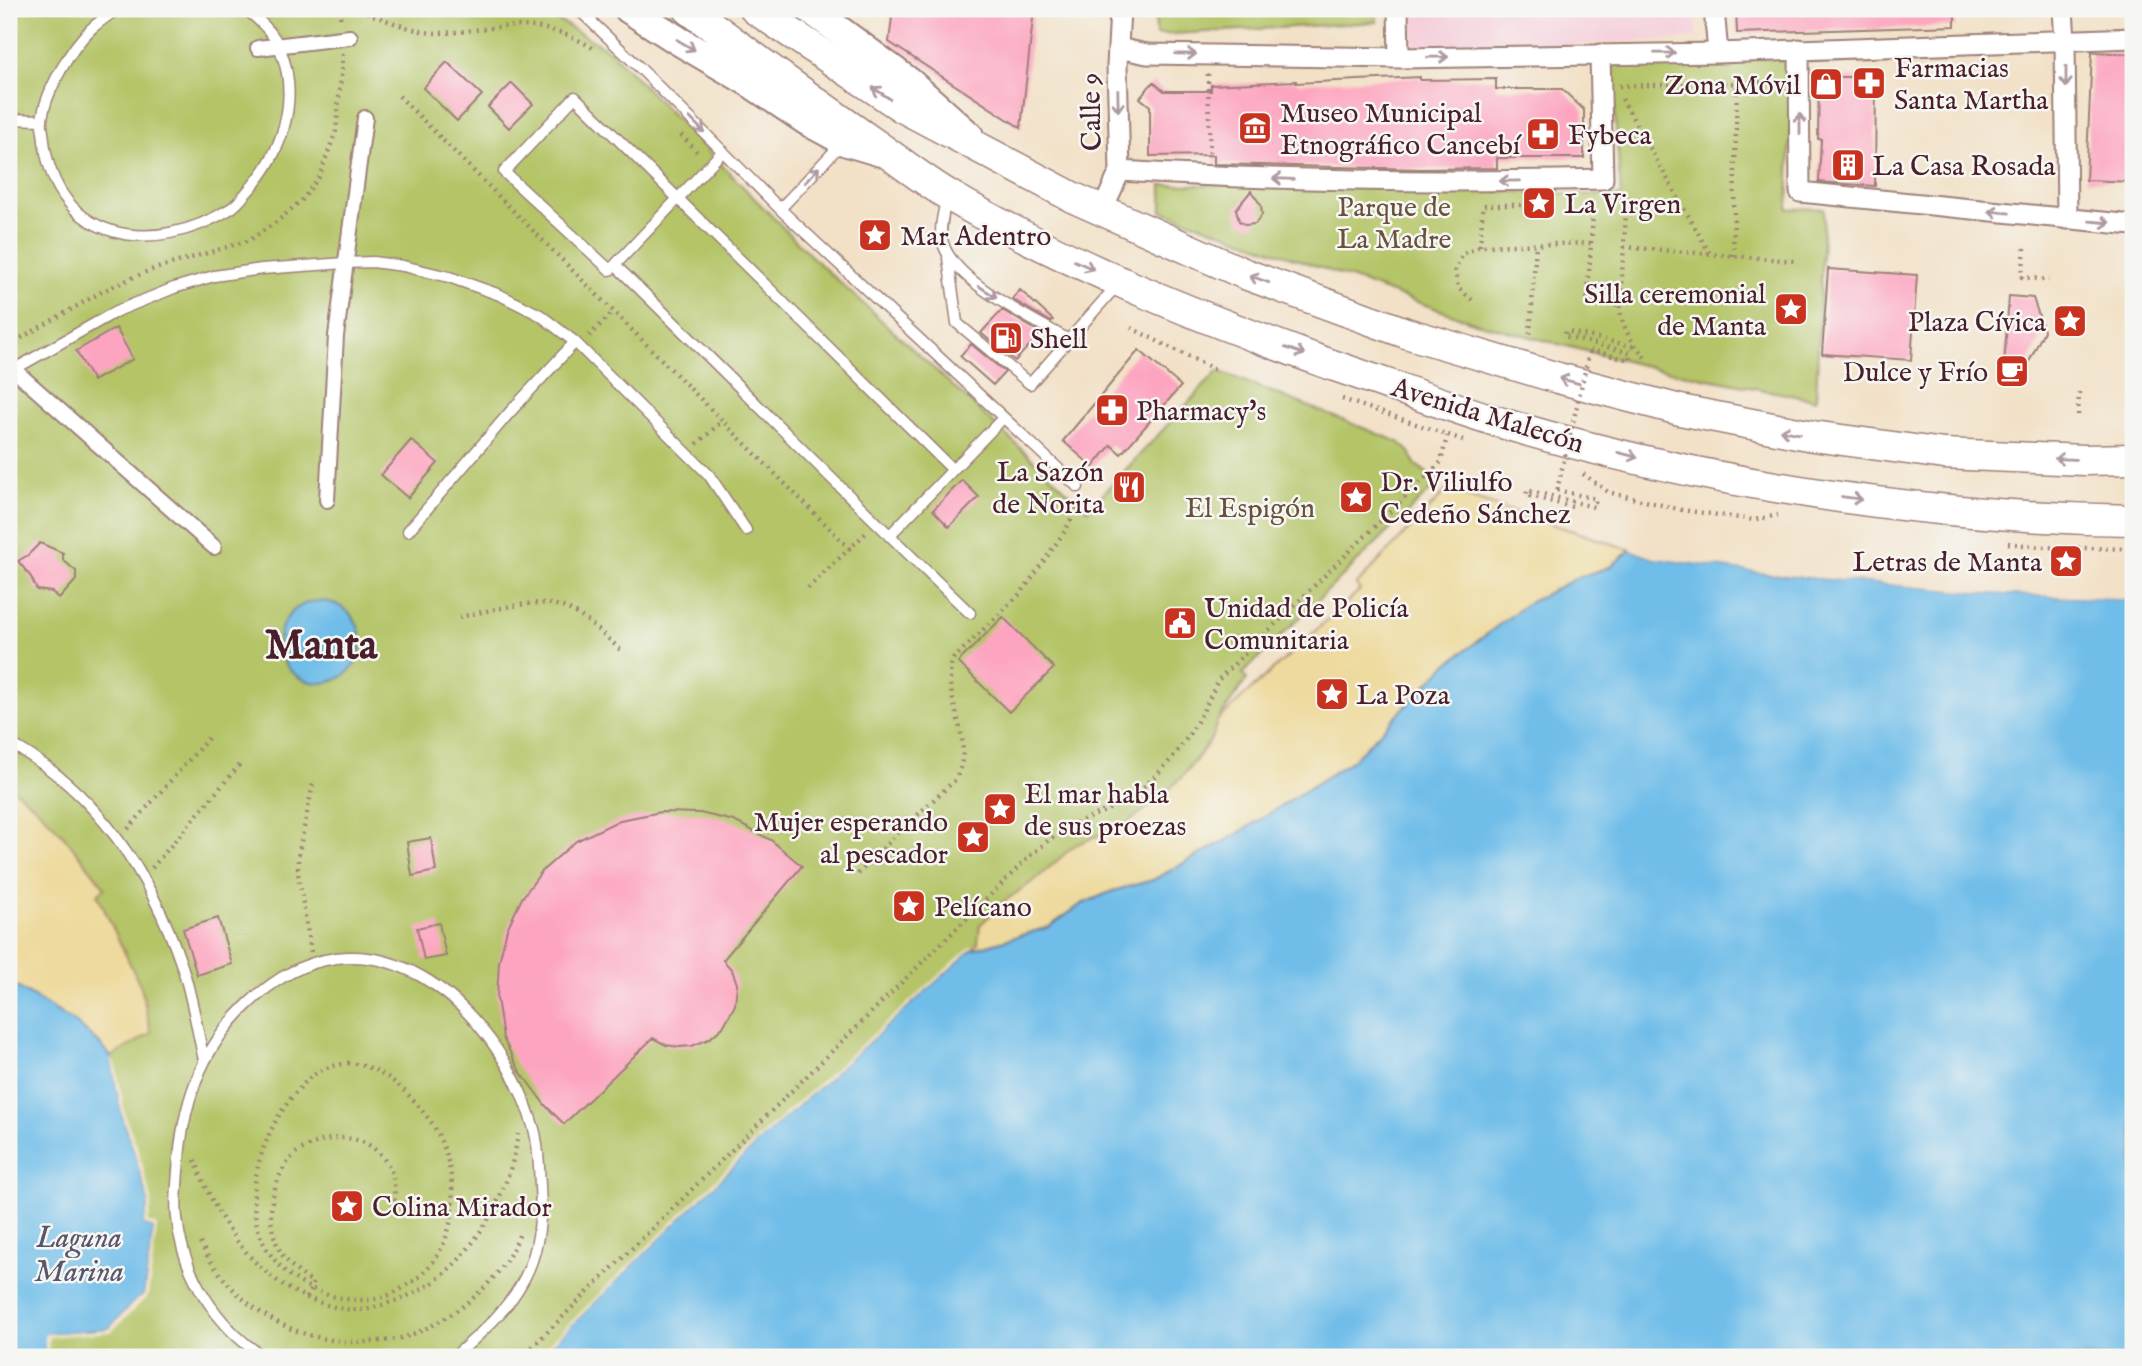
<svg xmlns="http://www.w3.org/2000/svg" width="2142" height="1366" font-family="'IM FELL English',serif">
<style>
.built{fill:#f5cfda}
.green{fill:#b4c466;stroke:#7f7248;stroke-width:2}
.sand{fill:#eeda9e;stroke:#9c7c64;stroke-width:2}
.water{fill:#6fbde9;stroke:#5c6e8a;stroke-width:2}
.pier{fill:#f2e1c7}
.building{fill:#fda5c0}
.lines{fill:none;stroke-linecap:round;stroke-linejoin:round}
.service-casing{stroke:#9e8079;stroke-width:13}
.pedestrian-casing{stroke:#9e8079;stroke-width:18}
.minor-casing{stroke:#9e8079;stroke-width:23}
.secondary-casing{stroke:#9e8079;stroke-width:32}
.primary-casing{stroke:#9e8079;stroke-width:33}
.path{stroke:#9e8079;stroke-width:4.5;stroke-dasharray:2 5;stroke-linecap:butt}
.service{stroke:#fff;stroke-width:10}
.pedestrian{stroke:#fff;stroke-width:14}
.minor{stroke:#fff;stroke-width:19}
.secondary{stroke:#fff;stroke-width:28}
.primary{stroke:#fff;stroke-width:30}
.path-bridge{stroke:#9e8079;stroke-width:4.5;stroke-dasharray:2 5;stroke-linecap:butt}
.oneway{stroke:#ae9aa0}
.labels{text-anchor:middle;stroke-width:5;stroke-linejoin:round;paint-order:stroke}
.poi-label{font-size:28px;fill:#4a1f2b;stroke:#f6f6f2;text-anchor:start}
.street-label{font-size:28px;fill:#4a1f2b;stroke:#f6f6f2}
.park-label{font-size:28px;fill:#6a513d;stroke:#f6f6f2}
.water-label{font-size:30px;font-style:italic;fill:#57566e;stroke:#f6f6f2}
.town-label{font-size:42px;font-weight:bold;fill:#4a1f2b;stroke:#f6f6f2}
</style>
<rect width="100%" height="100%" fill="#f6f6f2"/>
<filter id="ink" filterUnits="userSpaceOnUse"><feTurbulence type="fractalNoise" baseFrequency=".0143" numOctaves="2"/><feDisplacementMap in="SourceGraphic" scale="14" xChannelSelector="R" yChannelSelector="G"/><feConvolveMatrix kernelMatrix="1 2 1 2 8 2 1 2 1" color-interpolation-filters="sRGB"/></filter>
<filter id="wash" filterUnits="userSpaceOnUse"><feTurbulence type="fractalNoise" baseFrequency=".00686" numOctaves="4" result="noise"/><feDisplacementMap in="SourceGraphic" scale="28" xChannelSelector="R" yChannelSelector="G"/><feGaussianBlur stdDeviation="1.57" result="paint"/><feColorMatrix in="noise" values="0 0 0 0 0 0 0 0 0 0 0 0 0 0 0 0 0 1.4 0 .05"/><feComposite in="paint" operator="in"/></filter>
<g filter="url(#wash)">
<rect width="100%" height="100%" fill="#f2e1c7"/>
<path class="built" d="M1412 9H1695L1697 38 1414 54Z"/>
<path class="green" d="M9 9H428L448 16 461 17 512 13 535 14 559 21 609 50 810 255 1088 510 1218 371 1399 442 1410 452 1415 464 1439 482 1242 674 1247 679 1217 721 1213 736 1181 778 1159 799 1126 824 1075 845 1034 881 1006 900 980 925 978 943 971 950 762 1138 539 1357H45V1334L144 1225 76 1023 9 982Z
M1155 9H1376L1377 22 1156 35Z
M1793 58 1788 209 1824 208 1816 400 1653 368 1476 323 1162 211V185C1315 183 1468 190 1621 196L1611 62Z"/>
<path class="sand" d="M1447 490 1631 550 1610 567 1576 578 1525 605 1445 666 1353 760 1234 836 1153 880 1113 891 1082 904 1049 927 971 950 978 943 980 925 1006 900 1034 881 1075 845 1126 824 1159 799 1181 778 1198 758 1213 736 1217 721 1360 590 1356 585Z
M9 786C48 813 77 851 105 888L97 894 141 987 151 1033 111 1057C84 1024 45 1005 9 982Z"/>
<path class="water" d="M1631 550 1654 558 1772 574 1987 593 2133 600V1357H539L762 1138 971 950 1049 927 1082 904 1113 891 1153 880 1234 836 1353 760 1445 666 1525 605 1576 578 1610 567Z
M279 642a41 41 0 1 1 82 0a41 41 0 1 1-82 0Z
M9 982 76 1023 100 1044 111 1057 123 1120 133 1147 149 1202 144 1225 154 1228 144 1295 133 1303 109 1329 46 1334 45 1357H9Z"/>
<path class="pier" d="M1632 547 1655 555 1772 570 1987 589 2133 596V600L1987 593 1772 574 1654 558 1631 550Z
M976 945 762 1138 539 1357H535L760 1136 969 948Z
M111 1057 116 1066 126 1119 137 1146 152 1201 148 1223 156 1225 157 1227 148 1296 111 1332 49 1337 48 1357H45V1334L109 1329 133 1303 144 1295 154 1228 144 1225 149 1202 133 1147 123 1120Z"/>
<g id="blocks">
<path class="building" d="M893 9H1034L1021 128 889 42Z
M1736 9H1955V26L1737 33Z
M2092 52 2133 54V182L2086 180Z
M447 62 482 95 457 121 423 88Z
M1420 77V80L1496 79V89H1562L1584 110V158H1497V168L1422 169 1214 164V155L1150 156V106L1140 98 1153 82 1164 91H1211V85L1296 81V83Z
M1819 77H1876L1875 186 1819 182 1821 139H1818Z
M512 83 533 104 509 128 488 107Z
M1251 191 1261 205 1262 215 1255 224 1246 225 1239 221 1236 209Z
M1828 269 1917 275 1911 360 1822 354Z
M1020 290 1053 320 1051 322 1012 299Z
M2009 296 2033 298 2044 331 2029 362 2022 361 2021 382 2003 380Z
M1002 310 1041 333 1015 361 981 333Z
M116 328 133 359 93 381 76 351Z
M971 344 1005 372 993 385 960 356Z
M1139 350 1181 386 1121 454 1111 445 1093 467 1063 441Z
M411 440 438 463 408 498 381 475Z
M962 480 979 497 949 527 933 510Z
M40 543 63 553V560L76 571V580L59 599 52 592 37 590 31 577 18 561 28 555Z
M1003 617 1054 668 1009 712 958 662Z
M661 812 700 813 734 821 771 840 802 866 723 960 732 970 737 984 735 1005 723 1027 709 1039 692 1046 679 1047 666 1045 653 1038 564 1124 545 1105 519 1070 503 1038 497 998 499 962 507 929 522 898 542 871 576 841 620 820Z
M431 838 436 871 412 876 407 842Z
M218 918 232 964 197 975 183 929Z
M439 923 446 956 424 960 417 928Z"/>
</g>
</g>
<g filter="url(#ink)">
<use href="#blocks" fill-opacity="0" stroke="#9e8079" stroke-width="2"/>
<g class="lines">
<g class="service-casing">
<path id="service" d="M117 9C109 15 100 21 92 28 72 46 45 92 42 120 41 126 44 134 44 141 57 243 153 257 230 209 237 205 243 197 248 191 283 153 300 98 280 49 274 33 259 20 246 9
M578 9 638 66 780 209 1078 487
M9 119 42 120
M947 197C944 210 939 227 942 240 951 281 1033 319 1069 340
M780 209 842 143
M948 258 957 323 1030 384 1118 284
M615 265 723 151
M11 371 117 311 174 288 214 276 262 269 345 263 373 262 403 266 449 277 500 295 540 315 575 342 709 475 746 530
M953 470 575 97 504 172 610 270 615 265C734 380 850 499 970 613
M408 531 510 412 575 342
M889 536 1003 418
M9 743C96 790 151 874 182 966 192 996 197 1029 204 1060
M264 1357C218 1328 182 1274 177 1218 175 1203 177 1186 178 1171 182 1106 199 1051 247 1005 365 890 497 1002 534 1129 539 1147 539 1168 540 1186 542 1217 539 1251 524 1279 508 1310 480 1334 454 1357"/>
</g>
<g class="pedestrian-casing">
<path id="pedestrian" d="M258 48 350 37
M13 369 214 547
M327 500 336 336 365 118"/>
</g>
<g class="minor-casing">
<path id="minor" d="M1398 9 1399 58
M1714 9 1718 53
M2063 9 2065 41 2067 219
M1118 48 1147 54 1399 58 1718 53 2133 38
M1799 49 1800 192 2133 225
M1120 171C1281 181 1442 183 1603 179L1600 54
M1102 211 1120 171 1117 66 1120 9"/>
</g>
<g class="secondary-casing">
<path id="secondary" d="M629 9 679 41 749 82 807 121 844 141 881 152
M810 9 909 82 969 136"/>
</g>
<g class="primary-casing">
<path id="primary" d="M689 9C749 54 810 99 872 142 898 160 923 180 950 196 1068 265 1201 318 1329 364 1391 385 1452 408 1515 427 1715 485 1925 517 2133 520
M755 9 902 107 1072 197 1245 274 1406 333 1558 378 1680 410 1813 436 1944 454 2084 460 2133 459"/>
</g>
<path class="path" d="M339 9 341 20
M361 9C377 18 421 34 438 33 483 32 517 18 561 33 573 37 586 43 595 50
M9 23 20 9
M1208 74 1210 157
M1619 86 1779 82
M399 96 850 549
M1622 99 1710 254
M681 135 699 154
M1593 213 1587 304 1620 306 1626 213
M1480 246 1483 205H1529
M1624 247 1795 261
M2025 248 2022 277 2049 280
M1733 256 1737 83
M1472 300 1458 288 1455 270 1463 254 1480 246 1591 243
M1620 306C1621 328 1633 343 1646 359
M1131 328 1218 371
M1530 334 1536 244
M589 336 613 312
M9 345 105 290 148 271 250 240 276 222 302 200 319 177 336 131 343 54
M1590 350 1629 360 1631 353 1564 336 1566 331 1636 347
M1342 399 1463 440
M2078 415 2079 392
M697 444 722 421
M1583 474 1608 492 1682 510 1754 520 1778 515
M1557 490 1596 499 1594 507 1527 490 1526 495 1576 508
M1071 502 1085 515
M2008 543 2040 547 2133 549
M808 588 866 533
M459 617C484 612 528 600 551 604 579 608 603 635 623 652
M128 829 211 735
M152 868 242 762
M858 874 900 831 954 781C980 742 939 698 953 659L1022 592 1065 531 1073 516 1072 504
M311 952 298 873V857L313 784
M348 1063C374 1065 394 1079 411 1098 420 1108 431 1120 437 1132 462 1182 460 1252 409 1284 396 1293 380 1300 364 1300 324 1301 281 1279 263 1242 240 1194 264 1127 298 1090 303 1085 307 1079 313 1075 324 1068 335 1065 348 1063Z
M195 1160C217 1221 253 1278 315 1301 332 1307 350 1312 368 1309 375 1307 382 1305 388 1303 424 1292 447 1276 470 1246 494 1215 513 1174 518 1134
M200 1243C232 1303 286 1340 355 1342 372 1342 392 1341 408 1336 425 1330 441 1321 456 1311 484 1292 508 1265 520 1233
M307 1298 313 1283C302 1275 289 1266 282 1254 263 1224 270 1179 294 1155 297 1151 303 1149 307 1147 333 1133 366 1134 384 1159 396 1173 395 1193 394 1210
M522 1357 1031 855C1044 844 1056 834 1070 826 1088 817 1106 812 1124 801 1169 772 1197 728 1218 680L1441 462 1447 436"/>
<use href="#service" class="service"/>
<use href="#pedestrian" class="pedestrian"/>
<use href="#minor" class="minor"/>
<use href="#secondary" class="secondary"/>
<use href="#primary" class="primary"/>
<path class="path-bridge" d="M1557 490 1590 350"/>
</g>
<defs><path id="oneway-shaft" d="M-6 0H5M1.5-3L5.5 0L1.5 3" fill="none" stroke-width="1.6" stroke-linecap="round" stroke-linejoin="round" transform="scale(1.75)"/></defs>
<g class="oneway">
<use href="#oneway-shaft" transform="translate(686 45) rotate(31)"/>
<use href="#oneway-shaft" transform="translate(1665 53) rotate(-1)"/>
<use href="#oneway-shaft" transform="translate(1186 54) rotate(1)"/>
<use href="#oneway-shaft" transform="translate(1438 57) rotate(-1)"/>
<use href="#oneway-shaft" transform="translate(2066 77) rotate(90)"/>
<use href="#oneway-shaft" transform="translate(881 93) rotate(-147)"/>
<use href="#oneway-shaft" transform="translate(1118 101) rotate(89)"/>
<use href="#oneway-shaft" transform="translate(1800 124) rotate(-90)"/>
<use href="#oneway-shaft" transform="translate(697 125) rotate(45)"/>
<use href="#oneway-shaft" transform="translate(812 175) rotate(-47)"/>
<use href="#oneway-shaft" transform="translate(1283 179) rotate(-178)"/>
<use href="#oneway-shaft" transform="translate(1510 181) rotate(179)"/>
<use href="#oneway-shaft" transform="translate(1999 212) rotate(-174)"/>
<use href="#oneway-shaft" transform="translate(2100 222) rotate(5)"/>
<use href="#oneway-shaft" transform="translate(1084 265) rotate(24)"/>
<use href="#oneway-shaft" transform="translate(1259 279) rotate(-160)"/>
<use href="#oneway-shaft" transform="translate(988 292) rotate(33)"/>
<use href="#oneway-shaft" transform="translate(1295 351) rotate(19)"/>
<use href="#oneway-shaft" transform="translate(1569 381) rotate(-165)"/>
<use href="#oneway-shaft" transform="translate(1790 432) rotate(-169)"/>
<use href="#oneway-shaft" transform="translate(1628 455) rotate(14)"/>
<use href="#oneway-shaft" transform="translate(2065 459) rotate(-178)"/>
<use href="#oneway-shaft" transform="translate(1852 498) rotate(8)"/>
</g>
</g>
<defs>
<g id="pharmacy-square" transform="scale(1.75)"><rect x="-9" y="-9" width="18" height="18" rx="4" fill="#c8321e" stroke="#f6f6f2"/><path d="M-2-6h4v4h4v4h-4v4h-4v-4h-4v-4h4Z" fill="#fff"/></g>
<g id="shop-square" transform="scale(1.75)"><rect x="-9" y="-9" width="18" height="18" rx="4" fill="#c8321e" stroke="#f6f6f2"/><path d="M-5-2.5h2.3a2.7 3.5 0 0 1 5.4 0H5L5.5 6h-11ZM-1.5-2.5h3a1.5 2.3 0 0 0-3 0Z" fill="#fff"/></g>
<g id="museum-square" transform="scale(1.75)"><rect x="-9" y="-9" width="18" height="18" rx="4" fill="#c8321e" stroke="#f6f6f2"/><path d="M0-6L6-3V-2H-6V-3ZM-5-1h2V3h-2ZM-1-1h2V3h-2ZM3-1h2V3H3ZM-6 4H6V6H-6Z" fill="#fff"/></g>
<g id="building-square" transform="scale(1.75)"><rect x="-9" y="-9" width="18" height="18" rx="4" fill="#c8321e" stroke="#f6f6f2"/><path d="M-4-6H4V6H1V3H-1V6H-4ZM-2.5-4.3h1.7v1.8h-1.7ZM.8-4.3h1.7v1.8H.8ZM-2.5-1h1.7V.8h-1.7ZM.8-1h1.7V.8H.8Z" fill="#fff"/></g>
<g id="sight-square" transform="scale(1.75)"><rect x="-9" y="-9" width="18" height="18" rx="4" fill="#c8321e" stroke="#f6f6f2"/><path d="M0-6L1.8-2.2L6-1.7L2.9 1.2L3.7 5.4L0 3.3L-3.7 5.4L-2.9 1.2L-6-1.7L-1.8-2.2Z" fill="#fff"/></g>
<g id="fuel-square" transform="scale(1.75)"><rect x="-9" y="-9" width="18" height="18" rx="4" fill="#c8321e" stroke="#f6f6f2"/><path d="M-5.5-6h7V0h2V4h1.3V-2.5L3-4.5l.8-.8L6-3V5H2.5V1h-1V6h-7ZM-4.2-4.7v3.2H.2V-4.7Z" fill="#fff"/></g>
<g id="cafe-square" transform="scale(1.75)"><rect x="-9" y="-9" width="18" height="18" rx="4" fill="#c8321e" stroke="#f6f6f2"/><path d="M-5.5-4.5H6V0H3Q3 3.5 0 3.5H-2.5Q-5.5 3.5-5.5 0ZM3-3.2v2h1.7v-2ZM-6 4.5H4V6H-6Z" fill="#fff"/></g>
<g id="restaurant-square" transform="scale(1.75)"><rect x="-9" y="-9" width="18" height="18" rx="4" fill="#c8321e" stroke="#f6f6f2"/><path d="M-5-6h1v4h1v-4h1v4h1v-4h1v5L-1.5 .5V6h-2V.5L-5-1ZM5-6V6H3V1.5H1.5Q1.5-4 5-6Z" fill="#fff"/></g>
<g id="civic-square" transform="scale(1.75)"><rect x="-9" y="-9" width="18" height="18" rx="4" fill="#c8321e" stroke="#f6f6f2"/><path d="M-.6-6.5H3V-4.5H.6V-3L4-1V1h2V6H-6V1h2V-1L-.6-3ZM-1.2 2.5V6h2.4V2.5Z" fill="#fff"/></g>
</defs>
<g fill-rule="evenodd">
<use href="#pharmacy-square" x="1869" y="83"/>
<use href="#shop-square" x="1826" y="84"/>
<use href="#museum-square" x="1255" y="128"/>
<use href="#pharmacy-square" x="1543" y="134"/>
<use href="#building-square" x="1848" y="165"/>
<use href="#sight-square" x="1539" y="203"/>
<use href="#sight-square" x="875" y="235"/>
<use href="#sight-square" x="1791" y="309"/>
<use href="#sight-square" x="2070" y="321"/>
<use href="#fuel-square" x="1006" y="338"/>
<use href="#cafe-square" x="2012" y="371"/>
<use href="#pharmacy-square" x="1112" y="410"/>
<use href="#restaurant-square" x="1129" y="487"/>
<use href="#sight-square" x="1356" y="497"/>
<use href="#sight-square" x="2066" y="561"/>
<use href="#civic-square" x="1180" y="623"/>
<use href="#sight-square" x="1332" y="694"/>
<use href="#sight-square" x="1000" y="809"/>
<use href="#sight-square" x="973" y="837"/>
<use href="#sight-square" x="909" y="906"/>
<use href="#sight-square" x="347" y="1206"/>
</g>
<g class="labels">
<g class="poi-label">
<text x="1894" y="77">Farmacias<tspan x="1894" dy="32">Santa Martha</tspan></text>
<text x="1801" y="94" text-anchor="end">Zona Móvil</text>
<text x="1280" y="122">Museo Municipal<tspan x="1280" dy="32">Etnográfico Cancebí</tspan></text>
<text x="1568" y="144">Fybeca</text>
<text x="1872" y="175">La Casa Rosada</text>
<text x="1564" y="213">La Virgen</text>
<text x="900" y="245">Mar Adentro</text>
<text x="1766" y="303" text-anchor="end">Silla ceremonial<tspan x="1766" dy="32">de Manta</tspan></text>
<text x="2046" y="331" text-anchor="end">Plaza Cívica</text>
<text x="1030" y="348">Shell</text>
<text x="1988" y="381" text-anchor="end">Dulce y Frío</text>
<text x="1136" y="420">Pharmacy's</text>
<text x="1104" y="481" text-anchor="end">La Sazón<tspan x="1104" dy="32">de Norita</tspan></text>
<text x="1380" y="491">Dr. Viliulfo<tspan x="1380" dy="32">Cedeño Sánchez</tspan></text>
<text x="2042" y="571" text-anchor="end">Letras de Manta</text>
<text x="1204" y="617">Unidad de Policía<tspan x="1204" dy="32">Comunitaria</tspan></text>
<text x="1356" y="704">La Poza</text>
<text x="1024" y="803">El mar habla<tspan x="1024" dy="32">de sus proezas</tspan></text>
<text x="948" y="831" text-anchor="end">Mujer esperando<tspan x="948" dy="32">al pescador</tspan></text>
<text x="934" y="916">Pelícano</text>
<text x="372" y="1216">Colina Mirador</text>
</g>
<g class="street-label">
<text transform="translate(1090 112) rotate(-91)" y="10">Calle 9</text>
<text transform="translate(1488 414) rotate(17)" y="10">Avenida Malecón</text>
</g>
<g class="park-label">
<text x="1394" y="216">Parque de<tspan x="1394" dy="32">La Madre</tspan></text>
<text x="1250" y="517">El Espigón</text>
</g>
<g class="water-label">
<text x="79" y="1247">Laguna<tspan x="79" dy="34">Marina</tspan></text>
</g>
<g class="town-label">
<text x="321" y="658">Manta</text>
</g>
</g>
<rect width="2142" height="1366" fill="none" stroke="#f6f6f2" stroke-width="35"/>
</svg>
